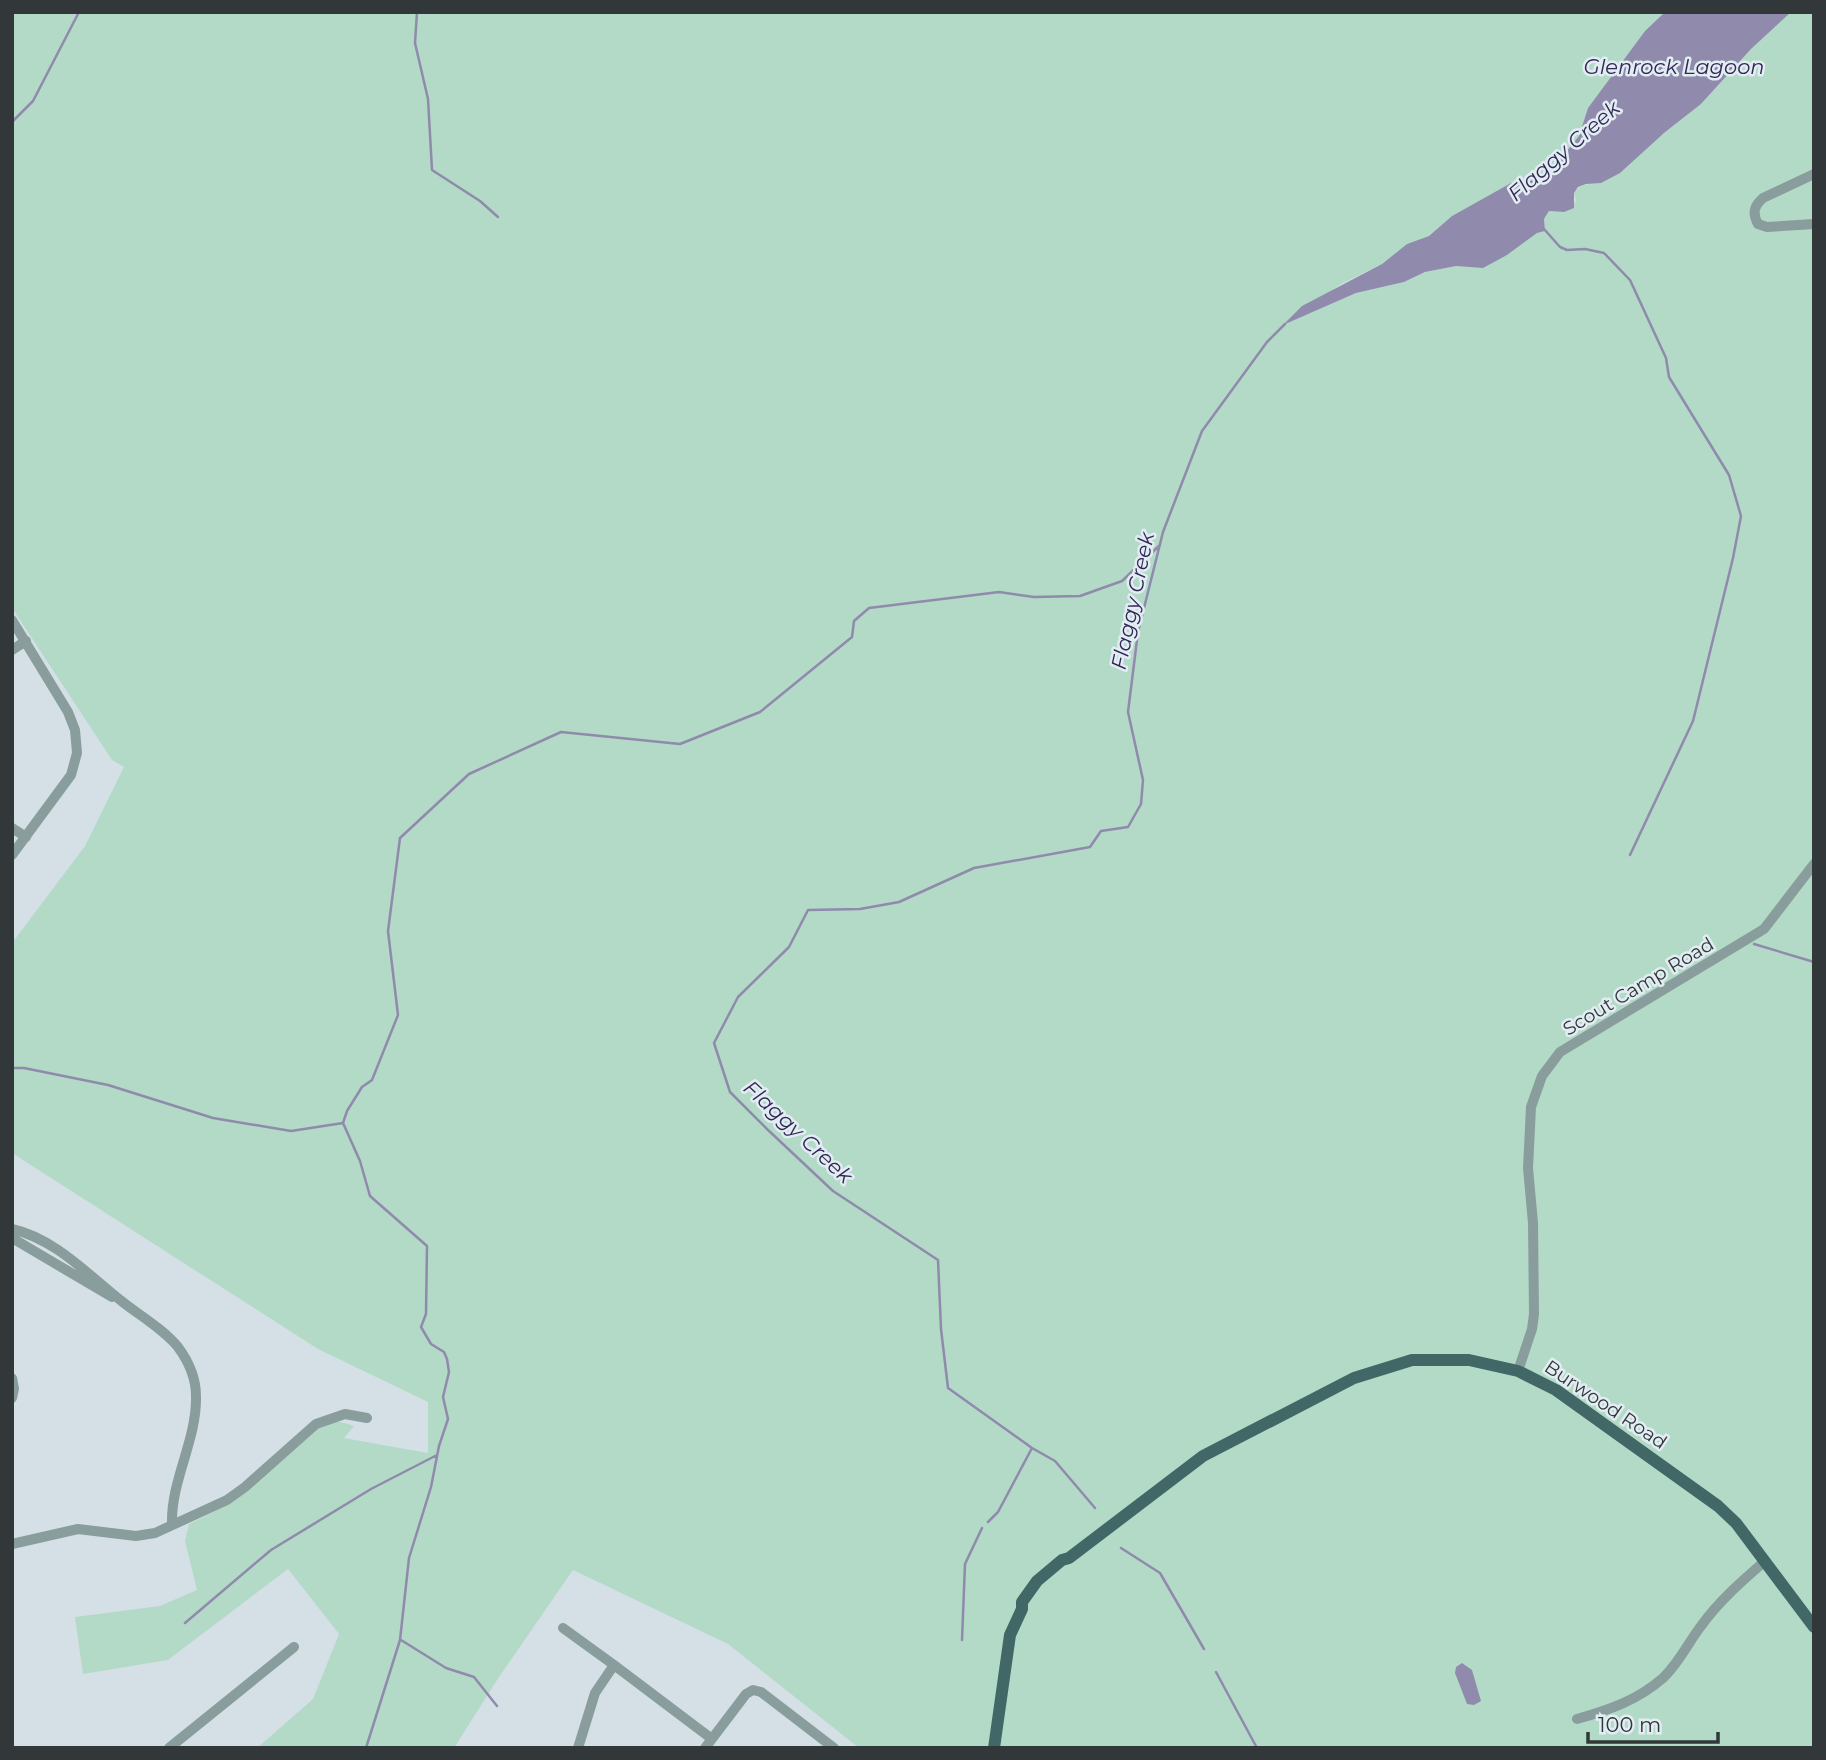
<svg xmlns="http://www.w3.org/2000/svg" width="1826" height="1760" font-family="Montserrat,sans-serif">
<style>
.green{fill:#b3dac7}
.water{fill:#908aac}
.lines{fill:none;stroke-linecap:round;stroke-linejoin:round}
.stream{stroke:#908aac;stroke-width:2.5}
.minor{stroke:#899d9d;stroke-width:10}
.major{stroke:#416767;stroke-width:12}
.labels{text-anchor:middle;stroke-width:5;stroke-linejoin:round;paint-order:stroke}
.street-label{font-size:19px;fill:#323739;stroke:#e2edf3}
.water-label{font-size:21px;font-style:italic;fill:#332755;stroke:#e2edf3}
</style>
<rect width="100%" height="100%" fill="#d5e0e6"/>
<path class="green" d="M12 12H1665L1645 31 1588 108 1579 136 1557 163 1535 180 1511 183 1452 216 1429 236 1407 244 1382 264 1341 284 1285 324 1356 293 1404 282 1425 272 1456 266 1470 267 1507 255 1537 233 1545 231 1544 219 1549 211 1564 212 1576 201 1574 193C1581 183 1589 184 1601 183L1701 104 1751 49 1791 12H1814V1748H859L728 1644 573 1570 499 1677 454 1748H257L313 1699 339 1634 288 1569 168 1660 83 1674 75 1617 160 1606 197 1590 185 1541 189 1524C209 1515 228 1505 245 1492 267 1474 307 1426 333 1422 341 1421 347 1424 354 1426L344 1438 428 1453V1402L318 1349 12 1153V943L85 846 124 767 112 760 12 608Z"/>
<path class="water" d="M1665 12H1791L1751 49 1701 104 1664 133 1620 173 1601 183 1586 184 1578 187 1574 193V208L1564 212 1549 211 1544 219 1545 231 1537 233 1507 255 1483 268 1456 266 1425 272 1404 282 1356 293 1283 325 1302 306 1382 264 1407 244 1429 236 1452 216 1511 183 1535 180 1557 163 1579 136 1588 108 1645 31Z
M1462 1663 1472 1670 1481 1701 1474 1705 1467 1704 1455 1673 1456 1667Z"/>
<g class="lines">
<path class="stream" d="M417 12 415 43 428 99 432 170 480 201 498 217
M12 122 33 101 79 12
M1544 229 1560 247 1567 250 1585 249 1604 253 1630 280 1666 358 1669 377 1729 475 1741 516 1733 558 1693 721 1630 855
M1754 944 1814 962
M12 1068H24L108 1085 213 1118 291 1131 343 1123
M1095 1508 1055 1461 1032 1448 948 1388 941 1329 938 1260 833 1191 768 1130 730 1092 714 1043 738 997 789 947 808 910 860 909 899 902 974 868 1090 847 1101 831 1128 827 1141 804 1143 780 1128 712 1138 632 1163 532 1202 431 1267 342 1285 324
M988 1522 998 1512 1032 1448
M1121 1548 1160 1573 1204 1649
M185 1623 271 1550 371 1489 437 1455
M401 1640 446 1668 474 1677 497 1706
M962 1640 965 1564 982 1528
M1216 1672 1257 1748
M366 1748 400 1640 409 1558 431 1487 439 1446 448 1419 443 1397 449 1372 447 1359 444 1352 431 1344 421 1327 426 1314 427 1246 370 1196 360 1161 343 1123 347 1111 362 1087 372 1080 398 1015 388 931 400 838 469 774 561 732 680 744 760 712 852 637 854 621 869 608 999 592 1034 597 1080 596 1122 581 1160 545"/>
<path class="minor" d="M1814 174 1763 198C1754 206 1752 213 1758 224L1767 227 1814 224
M12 620 68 712 75 730 77 753 71 775 12 855
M12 650 26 641
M12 828 26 837
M12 1229C56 1239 89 1276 124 1303 142 1317 163 1329 178 1347 189 1362 196 1378 196 1396 197 1440 171 1480 172 1523
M12 1238 112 1297
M1518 1371 1532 1329 1534 1314 1533 1223 1528 1168 1531 1107 1542 1076 1560 1052 1764 929 1814 864
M12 1378 14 1389 12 1398
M12 1544 78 1529 136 1536 155 1533 227 1500 245 1487 316 1424 345 1414 367 1418
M563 1628 614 1665
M1577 1719C1609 1710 1638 1700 1663 1678 1679 1663 1688 1643 1701 1626 1719 1601 1742 1581 1765 1561
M169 1748 294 1647
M578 1748 595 1693 614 1665 712 1739
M705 1748 746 1694 753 1690 761 1692 834 1748"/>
<path class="major" d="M994 1748 1010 1635 1022 1609V1602L1037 1581 1062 1560 1069 1558 1203 1456 1354 1378 1412 1360H1469L1518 1371 1556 1390 1718 1506 1736 1523 1814 1627"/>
</g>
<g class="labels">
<g class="street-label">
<text transform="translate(1638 986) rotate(-31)" y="7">Scout Camp Road</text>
<text transform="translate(1606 1404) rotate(34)" y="7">Burwood Road</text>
</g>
<g class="water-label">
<text x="1674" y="74">Glenrock Lagoon</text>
<text transform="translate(1564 151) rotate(-41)" y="7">Flaggy Creek</text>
<text transform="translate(1133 601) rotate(-78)" y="7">Flaggy Creek</text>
<text transform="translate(798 1132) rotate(43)" y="7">Flaggy Creek</text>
</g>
</g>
<rect width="1826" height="1760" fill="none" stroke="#323739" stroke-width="28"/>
<path d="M1588 1732v10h130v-10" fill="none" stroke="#323739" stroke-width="3.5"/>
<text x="1598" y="1732" font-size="21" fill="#323739" stroke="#e2edf3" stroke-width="5" paint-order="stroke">100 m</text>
</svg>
